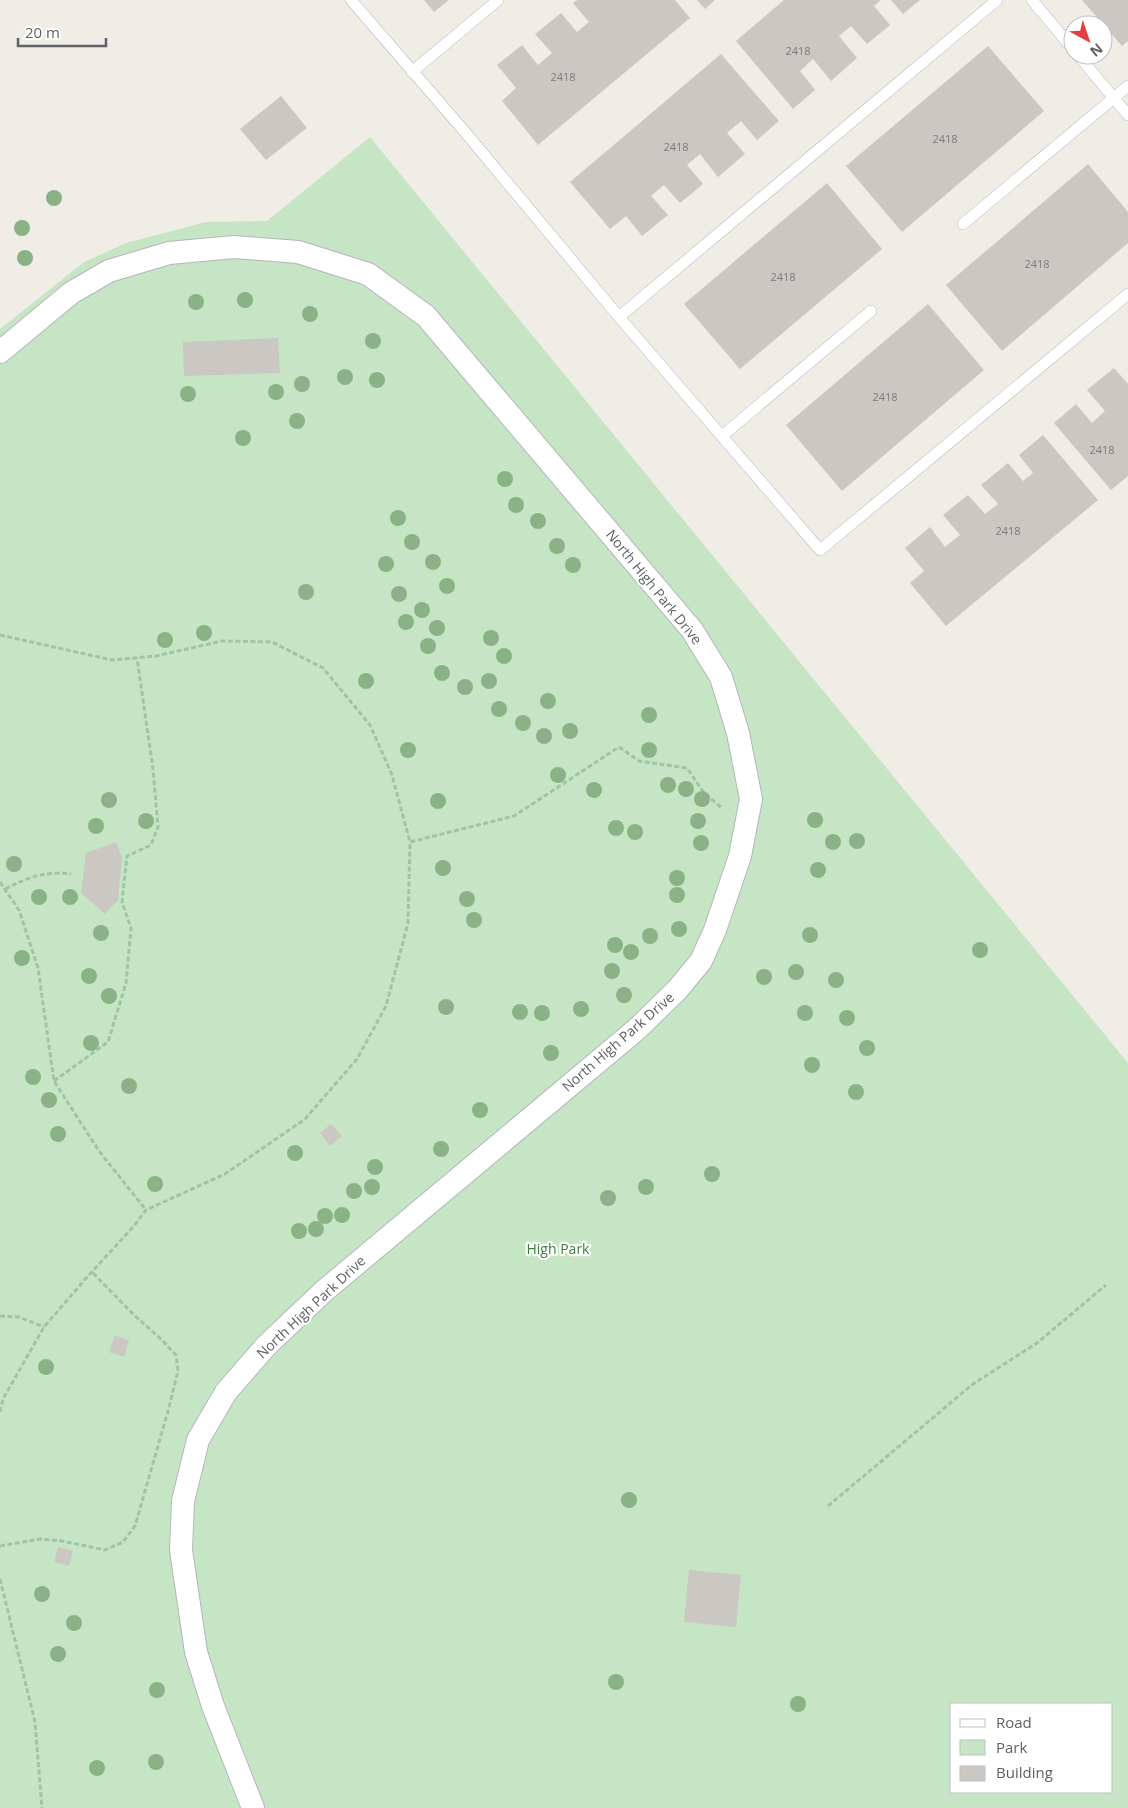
<svg xmlns="http://www.w3.org/2000/svg" width="1128" height="1808" font-family="'Open Sans',sans-serif">
<style>
.green{fill:#c6e5c4;fill-rule:evenodd}
.building{fill:#cbc7c3}
.lines{fill:none;stroke-linecap:round;stroke-linejoin:round}
.service-casing{stroke:#b3b7ba;stroke-width:12}
.minor-casing{stroke:#b3b7ba;stroke-width:24}
.path{stroke:#9ec6a6;stroke-width:3;stroke-dasharray:5 2.5;stroke-linecap:butt}
.service{stroke:#fff;stroke-width:11}
.minor{stroke:#fff;stroke-width:22}
.tree{fill:#8bb287}
.labels{text-anchor:middle;stroke-width:4.5;stroke-linejoin:round;paint-order:stroke}
.number-label{font-size:11px;fill:#797b7d}
.street-label{font-size:14px;fill:#5e6266;stroke:#fff}
.park-label{font-size:14px;fill:#3a813a;stroke:#fff}
</style>
<rect width="100%" height="100%" fill="#efede6"/>
<path class="green" d="M370 137 1128 1063V1808H0V329L84 262 126 243 206 222 267 221ZM952 1704H1112V1792H952Z"/>
<path class="building" d="M424 0H449L434 12Z
M577 0H675L690 18 538 145 502 101 516 88 497 65 522 45 538 65 552 53 535 34 561 13 577 32 589 22 573 3Z
M697 0H715L705 9Z
M784 0H881L874 6 890 25 867 44 851 26 839 36 857 58 831 81 813 59 800 71 815 90 793 109 736 41Z
M891 0H920L903 14Z
M1082 0H1128V41L1122 46Z
M988 46 1044 111 902 232 846 166Z
M721 54 779 121 757 140 741 121 727 133 745 154 718 177 700 154 687 165 703 184 680 203 664 185 651 196 668 215 642 236 626 216 610 229 570 182Z
M281 96 307 128 266 160 240 129Z
M1088 164 1128 212V243L1002 351 946 285Z
M827 183 882 249 740 369 684 304Z
M928 304 984 370 842 491 786 425Z
M278 338 280 373 184 376 183 342Z
M1114 368 1128 384V476L1111 490 1054 423 1076 404 1092 423 1105 411 1087 390Z
M1043 435 1098 500 946 626 910 583 924 571 905 548 930 527 945 547 960 535 943 515 968 495 985 514 998 504 981 485 1008 463 1023 481 1033 473 1019 455Z
M116 842 122 858 118 900 105 914 81 893 86 853Z
M331 1124 342 1136 330 1146 320 1133Z
M115 1335 129 1341 124 1357 109 1352Z
M58 1547 73 1551 69 1566 54 1562Z
M689 1570 741 1575 736 1627 684 1622Z"/>
<g class="lines">
<g class="service-casing">
<path id="service" d="M351 0 465 132 619 317 820 550 1128 294
M1032 0 1073 49
M1078 55 1128 115
M412 72 498 0
M963 224 1128 86
M619 317 997 0
M722 436 871 311"/>
</g>
<g class="minor-casing">
<path id="minor" d="M0 352 71 293 109 271 169 253 234 247 298 252 368 274 426 316 692 630 721 677 738 733 751 799 740 856 715 930 701 961 677 990 637 1029 324 1291 266 1346 226 1392 198 1440 183 1501 181 1550 196 1652 213 1706 253 1808"/>
</g>
<path class="path" d="M0 635 112 660 156 656 222 641 272 642 323 668 370 725 392 775 410 842
M0 882 19 910 38 968 54 1081 99 1151 146 1210
M5 889C29 877 44 871 71 874
M54 1081 108 1042 126 983 131 928 122 902 127 856 151 845 158 827 153 769 137 658
M0 1316 19 1317 44 1327
M0 1412 3 1399 44 1327 88 1276 134 1226 146 1210 225 1174 305 1119 357 1059 386 1006 408 923 410 842 514 816 619 747 639 761 687 768 704 793 722 808
M828 1506 973 1384 1037 1343 1106 1285
M0 1546 40 1539 62 1541 105 1550 123 1542 135 1526 168 1411 178 1371 176 1355 162 1340 134 1315 92 1272
M0 1579 35 1722 42 1808"/>
<use href="#service" class="service"/>
<use href="#minor" class="minor"/>
</g>
<g class="tree">
<circle cx="54" cy="198" r="8"/>
<circle cx="22" cy="228" r="8"/>
<circle cx="25" cy="258" r="8"/>
<circle cx="245" cy="300" r="8"/>
<circle cx="196" cy="302" r="8"/>
<circle cx="310" cy="314" r="8"/>
<circle cx="373" cy="341" r="8"/>
<circle cx="345" cy="377" r="8"/>
<circle cx="377" cy="380" r="8"/>
<circle cx="302" cy="384" r="8"/>
<circle cx="276" cy="392" r="8"/>
<circle cx="188" cy="394" r="8"/>
<circle cx="297" cy="421" r="8"/>
<circle cx="243" cy="438" r="8"/>
<circle cx="505" cy="479" r="8"/>
<circle cx="516" cy="505" r="8"/>
<circle cx="398" cy="518" r="8"/>
<circle cx="538" cy="521" r="8"/>
<circle cx="412" cy="542" r="8"/>
<circle cx="557" cy="546" r="8"/>
<circle cx="433" cy="562" r="8"/>
<circle cx="386" cy="564" r="8"/>
<circle cx="573" cy="565" r="8"/>
<circle cx="447" cy="586" r="8"/>
<circle cx="306" cy="592" r="8"/>
<circle cx="399" cy="594" r="8"/>
<circle cx="422" cy="610" r="8"/>
<circle cx="406" cy="622" r="8"/>
<circle cx="437" cy="628" r="8"/>
<circle cx="204" cy="633" r="8"/>
<circle cx="491" cy="638" r="8"/>
<circle cx="165" cy="640" r="8"/>
<circle cx="428" cy="646" r="8"/>
<circle cx="504" cy="656" r="8"/>
<circle cx="442" cy="673" r="8"/>
<circle cx="366" cy="681" r="8"/>
<circle cx="489" cy="681" r="8"/>
<circle cx="465" cy="687" r="8"/>
<circle cx="548" cy="701" r="8"/>
<circle cx="499" cy="709" r="8"/>
<circle cx="649" cy="715" r="8"/>
<circle cx="523" cy="723" r="8"/>
<circle cx="570" cy="731" r="8"/>
<circle cx="544" cy="736" r="8"/>
<circle cx="408" cy="750" r="8"/>
<circle cx="649" cy="750" r="8"/>
<circle cx="558" cy="775" r="8"/>
<circle cx="668" cy="785" r="8"/>
<circle cx="686" cy="789" r="8"/>
<circle cx="594" cy="790" r="8"/>
<circle cx="702" cy="799" r="8"/>
<circle cx="109" cy="800" r="8"/>
<circle cx="438" cy="801" r="8"/>
<circle cx="815" cy="820" r="8"/>
<circle cx="146" cy="821" r="8"/>
<circle cx="698" cy="821" r="8"/>
<circle cx="96" cy="826" r="8"/>
<circle cx="616" cy="828" r="8"/>
<circle cx="635" cy="832" r="8"/>
<circle cx="857" cy="841" r="8"/>
<circle cx="833" cy="842" r="8"/>
<circle cx="701" cy="843" r="8"/>
<circle cx="14" cy="864" r="8"/>
<circle cx="443" cy="868" r="8"/>
<circle cx="818" cy="870" r="8"/>
<circle cx="677" cy="878" r="8"/>
<circle cx="677" cy="895" r="8"/>
<circle cx="39" cy="897" r="8"/>
<circle cx="70" cy="897" r="8"/>
<circle cx="467" cy="899" r="8"/>
<circle cx="474" cy="920" r="8"/>
<circle cx="679" cy="929" r="8"/>
<circle cx="101" cy="933" r="8"/>
<circle cx="810" cy="935" r="8"/>
<circle cx="650" cy="936" r="8"/>
<circle cx="615" cy="945" r="8"/>
<circle cx="980" cy="950" r="8"/>
<circle cx="631" cy="952" r="8"/>
<circle cx="22" cy="958" r="8"/>
<circle cx="612" cy="971" r="8"/>
<circle cx="796" cy="972" r="8"/>
<circle cx="89" cy="976" r="8"/>
<circle cx="764" cy="977" r="8"/>
<circle cx="836" cy="980" r="8"/>
<circle cx="624" cy="995" r="8"/>
<circle cx="109" cy="996" r="8"/>
<circle cx="446" cy="1007" r="8"/>
<circle cx="581" cy="1009" r="8"/>
<circle cx="520" cy="1012" r="8"/>
<circle cx="542" cy="1013" r="8"/>
<circle cx="805" cy="1013" r="8"/>
<circle cx="847" cy="1018" r="8"/>
<circle cx="91" cy="1043" r="8"/>
<circle cx="867" cy="1048" r="8"/>
<circle cx="551" cy="1053" r="8"/>
<circle cx="812" cy="1065" r="8"/>
<circle cx="33" cy="1077" r="8"/>
<circle cx="129" cy="1086" r="8"/>
<circle cx="856" cy="1092" r="8"/>
<circle cx="49" cy="1100" r="8"/>
<circle cx="480" cy="1110" r="8"/>
<circle cx="58" cy="1134" r="8"/>
<circle cx="441" cy="1149" r="8"/>
<circle cx="295" cy="1153" r="8"/>
<circle cx="375" cy="1167" r="8"/>
<circle cx="712" cy="1174" r="8"/>
<circle cx="155" cy="1184" r="8"/>
<circle cx="372" cy="1187" r="8"/>
<circle cx="646" cy="1187" r="8"/>
<circle cx="354" cy="1191" r="8"/>
<circle cx="608" cy="1198" r="8"/>
<circle cx="342" cy="1215" r="8"/>
<circle cx="325" cy="1216" r="8"/>
<circle cx="316" cy="1229" r="8"/>
<circle cx="299" cy="1231" r="8"/>
<circle cx="46" cy="1367" r="8"/>
<circle cx="629" cy="1500" r="8"/>
<circle cx="42" cy="1594" r="8"/>
<circle cx="74" cy="1623" r="8"/>
<circle cx="58" cy="1654" r="8"/>
<circle cx="616" cy="1682" r="8"/>
<circle cx="157" cy="1690" r="8"/>
<circle cx="798" cy="1704" r="8"/>
<circle cx="156" cy="1762" r="8"/>
<circle cx="97" cy="1768" r="8"/>
</g>
<g class="labels">
<g class="number-label">
<text x="798" y="55">2418</text>
<text x="563" y="81">2418</text>
<text x="945" y="143">2418</text>
<text x="676" y="151">2418</text>
<text x="1037" y="268">2418</text>
<text x="783" y="281">2418</text>
<text x="885" y="401">2418</text>
<text x="1102" y="454">2418</text>
<text x="1008" y="535">2418</text>
</g>
<g class="street-label">
<text transform="translate(654 587) rotate(51)" y="5">North High Park Drive</text>
<text transform="translate(618 1042) rotate(-41)" y="5">North High Park Drive</text>
<text transform="translate(311 1307) rotate(-43)" y="5">North High Park Drive</text>
</g>
<g class="park-label">
<text x="558" y="1254">High Park</text>
</g>
</g>
<rect x="950" y="1703" width="162" height="90" fill="#ffffff" stroke="#bfc0c2"/>
<rect x="960" y="1719" width="25" height="8" fill="#ffffff" stroke="#bfc0c2"/>
<text x="996" y="1728" font-size="15" fill="#5e6266">Road</text>
<rect x="960" y="1740" width="25" height="15" fill="#c6e5c4" stroke="#bfc0c2"/>
<text x="996" y="1753" font-size="15" fill="#5e6266">Park</text>
<rect x="960" y="1766" width="25" height="15" fill="#cbc7c3" stroke="#bfc0c2"/>
<text x="996" y="1778" font-size="15" fill="#5e6266">Building</text>
<g transform="translate(1088 40) rotate(140)"><circle r="24" fill="#ffffff" stroke="#bfc0c2"/>
<path d="M0-4L9 19L0 12L-9 19Z" fill="#e03f3c"/>
<text y="-8" font-size="14" font-weight="bold" text-anchor="middle" fill="#5e6266">N</text>
</g>
<path d="M18 38v8h88v-8" fill="none" stroke="#5e6266" stroke-width="2.5"/>
<text x="25" y="38" font-size="15" fill="#5e6266" stroke="#ffffff" stroke-width="4" paint-order="stroke">20 m</text>
</svg>
